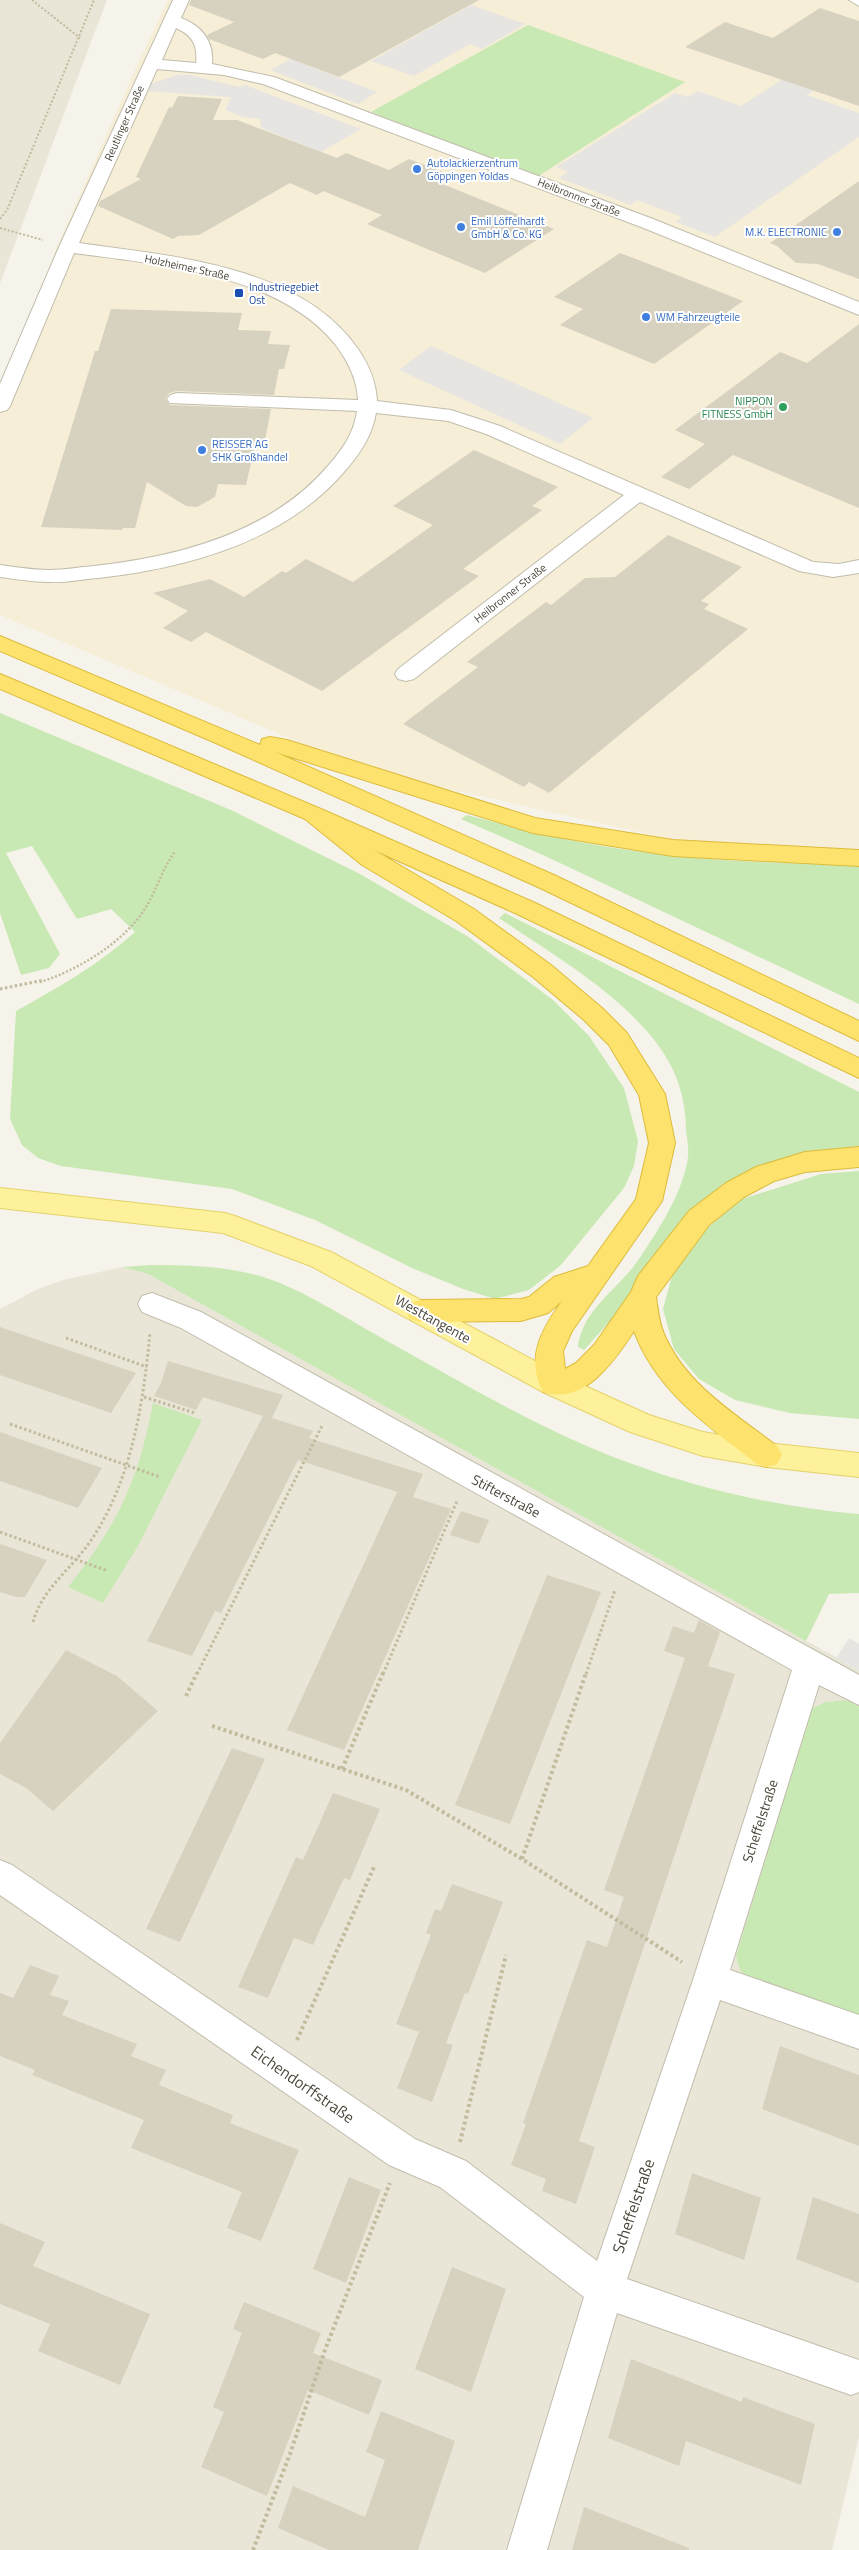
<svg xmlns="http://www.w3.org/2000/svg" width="859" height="2550" font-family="'Titillium Web',sans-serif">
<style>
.residential{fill:#e9e6d8}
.commercial{fill:#f6eed6}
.green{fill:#c9e9b4}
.parking{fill:#e7e5e2}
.building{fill:#d7d1c0}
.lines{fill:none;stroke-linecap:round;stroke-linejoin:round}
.minor-casing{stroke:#c1bdad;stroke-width:2}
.major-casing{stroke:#e4d26a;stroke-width:2}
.highway-casing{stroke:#ddbb3c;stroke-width:2}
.path-far3{stroke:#c2bb9e;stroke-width:2;stroke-dasharray:2 2;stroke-linecap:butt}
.path-far2{stroke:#c2bb9e;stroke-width:2.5;stroke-dasharray:2 2;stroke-linecap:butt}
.path-far1{stroke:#c2bb9e;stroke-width:3;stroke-dasharray:2.5 2.5;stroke-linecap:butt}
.path{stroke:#c2bb9e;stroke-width:4;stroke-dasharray:3 3;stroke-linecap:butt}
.minor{fill:#fff;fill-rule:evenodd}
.major{fill:#fef19b;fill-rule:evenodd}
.highway{fill:#fde36d;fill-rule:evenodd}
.shop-dot{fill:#3f7fe0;stroke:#fff;stroke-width:2}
.transit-dot{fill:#1a4fb4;stroke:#fff;stroke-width:2}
.leisure-dot{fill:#2e9e5b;stroke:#fff;stroke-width:2}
.labels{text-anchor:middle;stroke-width:4;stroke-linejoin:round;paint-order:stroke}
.far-street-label{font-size:11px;fill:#494538;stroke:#fff}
.far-shop-label{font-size:11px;fill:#366cbe;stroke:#fff;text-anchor:start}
.far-transit-label{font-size:11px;fill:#164399;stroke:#fff;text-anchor:start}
.far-leisure-label{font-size:11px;fill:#27864d;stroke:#fff;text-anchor:end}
.street-label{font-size:14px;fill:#494538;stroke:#fff}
.near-street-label{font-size:16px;fill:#494538;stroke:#fff}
</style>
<rect width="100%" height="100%" fill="#f5f3ea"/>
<path class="residential" d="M0 0H107L0 283Z
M123 1267 148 1274 859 1670V2437L832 2550H0V1309L38 1289 63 1280Z"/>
<path class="commercial" d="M168 0H859V850L683 842 362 769 0 615V393L57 247 138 63Z"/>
<path class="green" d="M528 25 685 82 537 177 371 112Z
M0 713 231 810 360 874 467 936 553 1000 589 1036 624 1088 638 1141 634 1166 624 1188 561 1265 529 1290 495 1299 463 1289 412 1268 315 1220 232 1189 61 1166 38 1158 22 1145 10 1119 16 1011C58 988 98 965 135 932L111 909 77 919 32 846 6 853 60 954 49 968 21 975 0 913Z
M467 815C492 821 516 829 541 834 645 858 753 864 859 864V1004L543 855 461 819Z
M505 913 859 1092V1147L819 1150 769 1166 654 1258 611 1320 584 1350 578 1347C582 1309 619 1289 639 1259 659 1229 683 1193 688 1157 689 1148 687 1139 686 1130 686 1114 683 1097 678 1082 654 1012 557 958 499 918Z
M859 1171V1419L790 1413 735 1400 699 1379 674 1349 663 1309 672 1276 693 1241 739 1200 821 1174Z
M151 1265C188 1265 224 1266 260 1276 300 1288 337 1313 373 1333 434 1367 495 1403 558 1433 650 1477 758 1506 859 1514V1593L829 1594 806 1641 148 1274 123 1267Z
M153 1403 202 1420 138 1546 103 1603 68 1587C118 1524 138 1482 153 1403Z
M848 1700 859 1706V2019L748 1979 740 1970 736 1956 811 1709 825 1702Z"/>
<path class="parking" d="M471 5 525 24 482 49 470 44 414 76 371 61Z
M859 30 858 61 807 95 859 113V137L715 237 676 222 682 217 637 200 631 205 559 178 568 172 556 167 675 93 688 97 698 91 741 106Z
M315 46 325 50 301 63 377 92 358 104 270 70Z
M177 75H190L239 87 245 85 361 129 321 152 261 128 260 119 243 117 225 110 231 97 146 91 151 84Z
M431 346 593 418 560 444 399 370Z
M849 1638 859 1644V1670L836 1658Z"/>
<path class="building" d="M191 0H479L339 77 275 53 263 59 209 39 207 35 234 22 189 5Z
M820 8 859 21V106L685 47 725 22 773 38Z
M178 96 222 99 213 120H237L337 158 346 153 389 170 409 159 443 172 430 179 554 229 485 273 367 224 382 215 323 191 317 195 290 183 199 235 178 236 173 239 98 206 100 201 141 179 136 177 169 107 172 108Z
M859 181V279L818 264 796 263 777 246 770 243Z
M620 253 649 264 743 301 654 364 560 325 583 309 554 297Z
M111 309 242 313 238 330 271 331 268 344 290 345 284 369H279L274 395 177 391 169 393 165 399 170 405 271 409 264 445H255L246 485 218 484 215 497 197 507 186 506 147 482 135 528H123L122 530 41 527 95 351H98Z
M859 324V508L733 455 689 489 661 477 705 444 675 430 780 352 807 363Z
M474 450 558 487 532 506 542 510 463 569 479 576 322 691 206 632 191 642 163 628 188 611 153 593 210 579 244 597 282 571 286 573 306 559 353 582 433 525 393 506Z
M668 535 742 567 701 601 709 604 704 609 748 629 549 793 529 782 524 787 403 724 478 667 467 662 546 602 551 605 585 578 615 577Z
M0 1327 136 1373 111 1413 0 1375Z
M168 1361 283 1395 272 1418 313 1431 309 1438 423 1474 413 1497 298 1460 221 1613 215 1611 192 1656 147 1641 263 1416 203 1397 196 1410 154 1396 161 1383Z
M0 1432 102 1468 78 1508 0 1481Z
M397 1492 451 1509 344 1750 287 1730Z
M461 1511 489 1520 479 1544 450 1535Z
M0 1544 47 1560 25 1597H16L0 1592Z
M547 1575 601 1592 510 1824 455 1805Z
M699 1620 720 1632 708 1666 735 1674 579 2141 595 2147 576 2204 542 2191 546 2179 511 2165 526 2124 523 2123 587 1940 607 1947 624 1897 604 1890 685 1658 664 1651 673 1626 694 1633Z
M66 1650 117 1676 158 1711 53 1811 26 1788 0 1774V1743Z
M232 1748 265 1759 180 1942 146 1929Z
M333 1793 380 1809 350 1880 344 1878 313 1945 294 1938 268 1998 238 1987 296 1857 303 1860Z
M452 1884 503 1902 468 1994 465 1993 446 2043 453 2045 432 2102 397 2088 419 2032 396 2024 431 1935 426 1933 435 1909 441 1911Z
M30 1965 59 1976 50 1995 69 2001 62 2015 137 2044 131 2056 166 2070 159 2085 233 2115 230 2123 299 2150 261 2241 227 2228 242 2192 131 2148 144 2120 32 2075 35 2070 0 2056V1993L13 1998Z
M780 2046 859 2075V2146L762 2109Z
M692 2173 761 2198 744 2260 675 2234Z
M349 2177 381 2190 346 2283 313 2269Z
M813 2197 859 2214V2283L796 2259Z
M0 2223 45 2242 33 2266 150 2314 120 2385 38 2351 50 2324 0 2304Z
M452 2267 506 2289 471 2392 415 2369Z
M244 2302 321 2333 313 2353 382 2380 369 2415 308 2390 267 2496 201 2467 224 2412 213 2407 242 2333 233 2329Z
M631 2359 742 2402 743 2397 815 2424 801 2485 686 2441 679 2466 608 2438Z
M381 2411 455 2441 418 2550H329L278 2528 293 2486 365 2517 385 2460 366 2452Z
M584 2507 689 2548V2550H572Z"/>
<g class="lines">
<g class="minor-casing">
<path id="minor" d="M173 0H189L181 18C202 26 214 41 212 64L274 77 653 219 859 302V315L641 227 263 84 224 75 157 69 79 243C171 256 300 265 358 349 369 365 376 381 377 401L451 410 500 426 813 562 839 564 859 560V573L833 577 799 571 640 502 414 679 406 681 398 679 395 674 398 669 624 495 486 434 448 421 376 413C372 436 360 454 344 472 284 542 187 568 98 578 82 579 66 583 49 582 33 582 16 579 0 577V565C16 567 33 570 49 570 64 570 80 567 94 566 178 557 270 533 327 467 342 450 354 434 357 411L170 403 167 399 170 395 177 393 358 400C357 379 348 361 335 344 277 273 160 265 74 253L10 406 7 410 0 412V384L59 247ZM176 28C192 35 198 45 196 63L162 60Z
M849 0H859V6Z
M152 1293 201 1312 859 1675V1705L819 1685 730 1970 859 2015V2049L720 2000 627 2279 859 2360V2392L851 2395 617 2313 547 2550H507L584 2297 440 2187 389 2165 0 1895V1860L12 1865 415 2139 466 2161 597 2261 693 1980 792 1670 181 1328 142 1312 138 1304 142 1296Z"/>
</g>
<g class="major-casing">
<path id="major" d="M0 1188 225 1213 235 1216 331 1252 563 1376 649 1415 703 1432 767 1443 859 1453V1477L767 1467 703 1456 630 1432 543 1392 311 1266 223 1233 0 1208Z"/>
</g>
<g class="highway-casing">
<path id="highway" d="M0 636 260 745 262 739 270 737 287 740 535 818 673 840 859 850V866L673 856 533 833 275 752 554 875 859 1021V1041L538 887 209 740 0 651Z
M0 674 321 809 533 902 859 1058V1078L517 914 374 850 474 909 551 965 602 1008 627 1033 665 1094 675 1143 662 1201 572 1331 563 1351 565 1369 576 1363 594 1345 631 1292 638 1276 689 1211 726 1183 756 1167 805 1152 859 1147V1167L805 1172 774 1181 744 1197 709 1225 656 1297C658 1310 659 1323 664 1334 685 1384 736 1415 777 1446L782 1455 777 1464 767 1467 757 1464C708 1426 656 1391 634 1331 615 1360 584 1406 543 1392 525 1358 542 1329 562 1301L548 1313 521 1321 420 1322 410 1319 406 1311 410 1303 420 1300 521 1299 529 1297 554 1277 588 1266 636 1199 649 1143 639 1095 609 1045 584 1020 533 977 456 921 362 865 305 819 0 689Z"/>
</g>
<path class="path-far3" d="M32 0 80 38
M0 219 7 210 94 0
M0 228 43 240"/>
<path class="path-far2" d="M40 982C77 971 126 941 146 907 157 889 162 869 175 852"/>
<path class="path-far1" d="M0 989 44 980
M66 1338 147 1367
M144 1397 195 1413
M10 1424 160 1477
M0 1532 108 1571
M33 1622C43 1587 72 1569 92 1539 132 1478 143 1405 150 1333
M197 1674 322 1426
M383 1674 457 1501
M586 1674 615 1590"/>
<path class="path" d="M186 1696 197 1673
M212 1726 406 1790 522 1859 682 1962
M342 1769 383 1673
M522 1859 586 1673
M297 2040 374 1867
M460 2142 506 1955
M253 2550 290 2454 325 2350 390 2183"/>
<use href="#minor" class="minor"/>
<use href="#major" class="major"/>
<use href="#highway" class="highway"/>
</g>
<g class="shop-dot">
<circle cx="417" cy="169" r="5"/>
<circle cx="461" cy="227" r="5"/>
<circle cx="837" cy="232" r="5"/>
<circle cx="646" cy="317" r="5"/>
<circle cx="202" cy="450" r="5"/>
</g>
<rect class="transit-dot" x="234" y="288" width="10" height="10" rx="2.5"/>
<circle class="leisure-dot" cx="783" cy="407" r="5"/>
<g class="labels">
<g class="far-street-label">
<text transform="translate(124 123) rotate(-66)" y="4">Reutlinger Straße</text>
<text transform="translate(579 197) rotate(21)" y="4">Heilbronner Straße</text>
<text transform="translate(187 267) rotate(12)" y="4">Holzheimer Straße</text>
<text transform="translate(510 593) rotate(-38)" y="4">Heilbronner Straße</text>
</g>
<g class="far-shop-label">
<text x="427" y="167">Autolackierzentrum<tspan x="427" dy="13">Göppingen Yoldas</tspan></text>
<text x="471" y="225">Emil Löffelhardt<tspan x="471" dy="13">GmbH &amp; Co. KG</tspan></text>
<text x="827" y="236" text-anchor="end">M.K. ELECTRONIC</text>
<text x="656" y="321">WM Fahrzeugteile</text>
<text x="212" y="448">REISSER AG<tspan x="212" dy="13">SHK Großhandel</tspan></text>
</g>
<g class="far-transit-label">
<text x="249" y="291">Industriegebiet<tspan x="249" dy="13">Ost</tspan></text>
</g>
<g class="far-leisure-label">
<text x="773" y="405">NIPPON<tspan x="773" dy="13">FITNESS GmbH</tspan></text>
</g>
<g class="street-label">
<text transform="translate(433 1319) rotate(29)" y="5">Westtangente</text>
<text transform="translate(506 1496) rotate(28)" y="5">Stifterstraße</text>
<text transform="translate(760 1821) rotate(-72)" y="5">Scheffelstraße</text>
</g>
<g class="near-street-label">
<text transform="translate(303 2084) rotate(35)" y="6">Eichendorffstraße</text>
<text transform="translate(633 2206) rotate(-71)" y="6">Scheffelstraße</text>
</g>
</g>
</svg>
